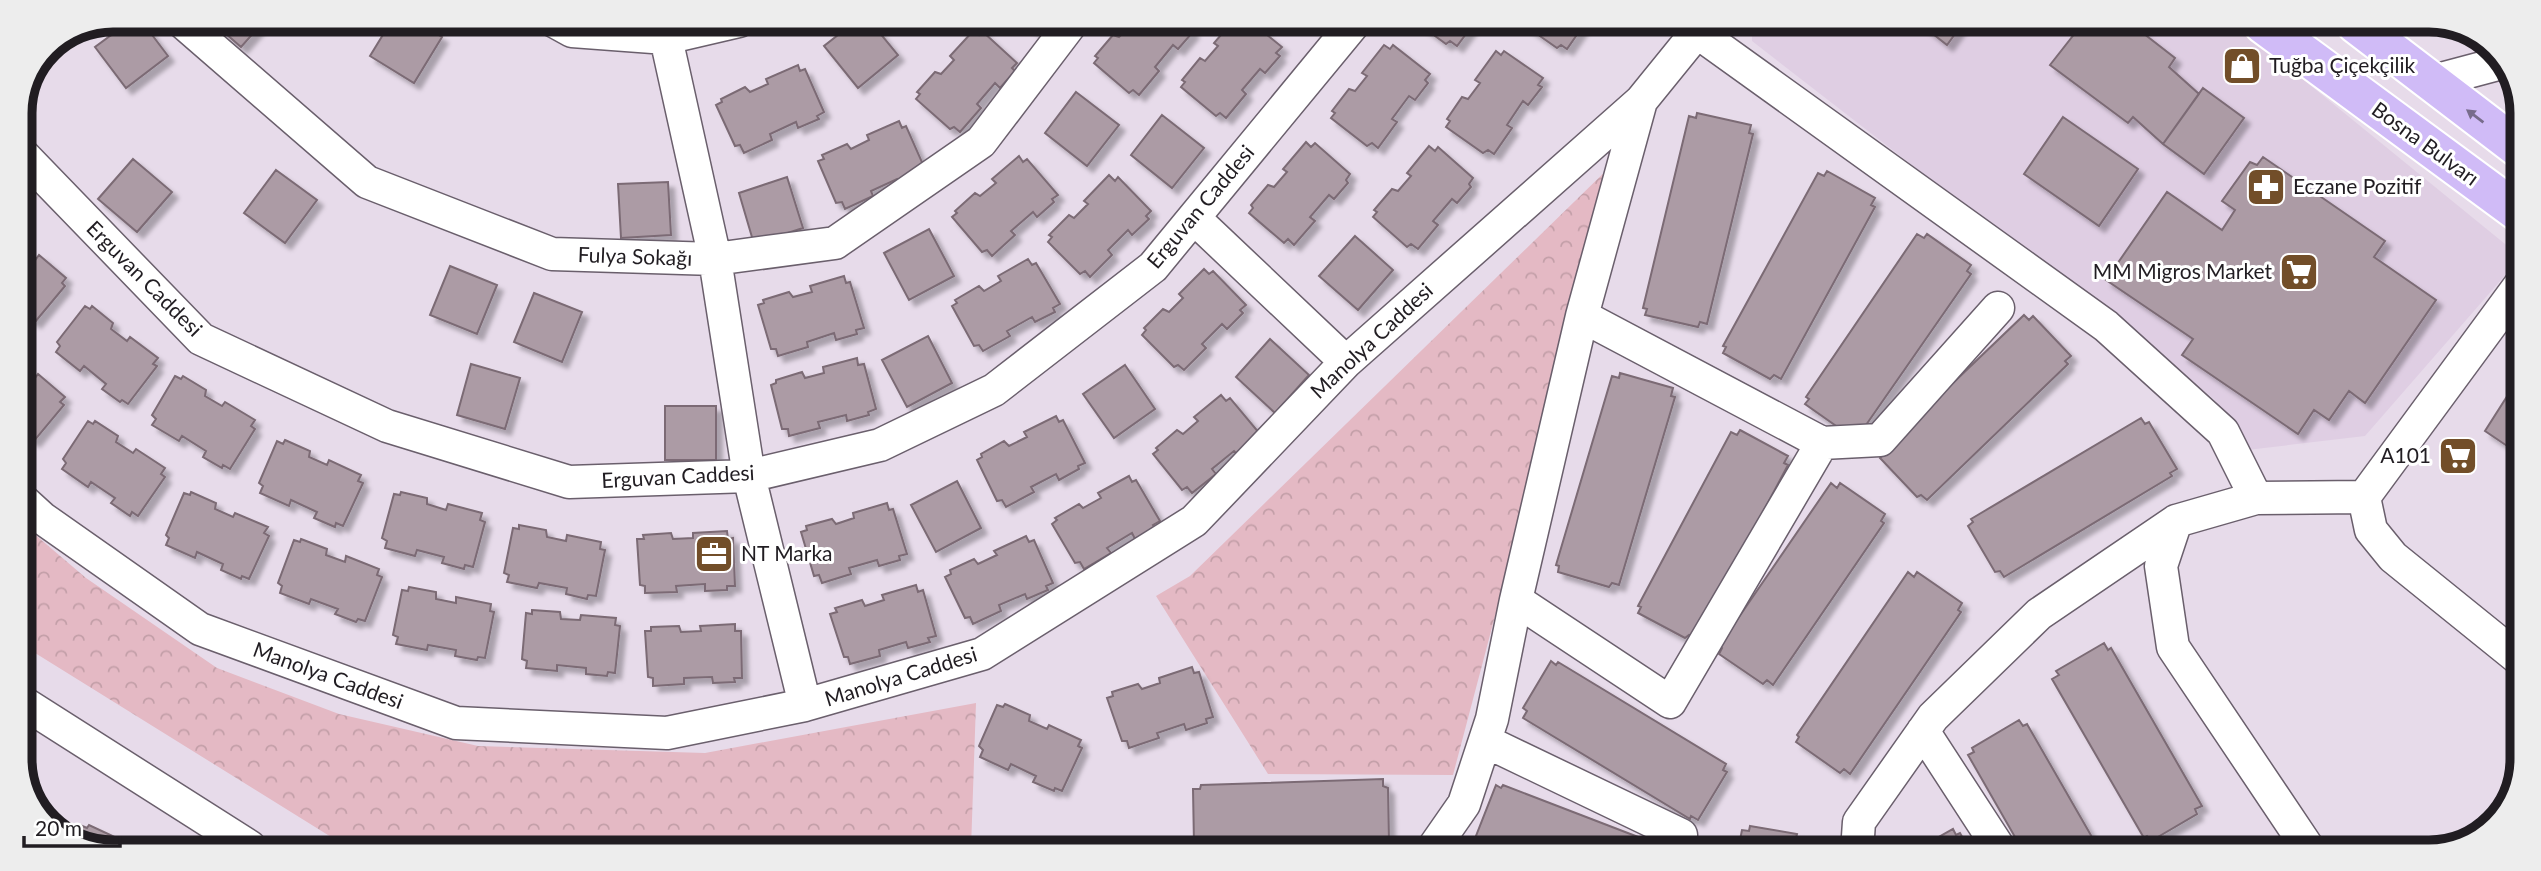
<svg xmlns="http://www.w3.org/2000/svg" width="2541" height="871" font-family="Lato,sans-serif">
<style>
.built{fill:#dfcee3}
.park{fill:url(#park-crowns)}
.building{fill:#ac9ba5;stroke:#7b6b74;stroke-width:2;filter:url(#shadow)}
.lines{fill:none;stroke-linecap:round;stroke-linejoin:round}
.minor-casing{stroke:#6a5f6c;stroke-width:35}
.major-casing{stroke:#fff;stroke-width:42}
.minor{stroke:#fff;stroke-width:32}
.major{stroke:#d0bbf7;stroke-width:38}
.oneway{fill:#786c8c}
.labels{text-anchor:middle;stroke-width:6;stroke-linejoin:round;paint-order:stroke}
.poi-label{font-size:21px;fill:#211d22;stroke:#fff;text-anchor:start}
.street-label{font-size:21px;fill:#211d22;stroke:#fff}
.rim{fill:none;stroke:#211d22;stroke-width:9}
</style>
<defs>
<pattern id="park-crowns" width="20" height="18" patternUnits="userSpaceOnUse" patternTransform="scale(1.75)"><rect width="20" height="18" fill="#e4b9c4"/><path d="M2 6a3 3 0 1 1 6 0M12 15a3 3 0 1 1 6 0" fill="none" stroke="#c39fa8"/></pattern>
<filter id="shadow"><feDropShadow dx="6" dy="6" stdDeviation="2" flood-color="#0004"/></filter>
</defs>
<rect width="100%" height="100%" fill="#e7dbea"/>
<path class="built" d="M1752 23 2235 24 2521 257 2365 436 2247 450 2214 399 1752 41Z"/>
<path class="park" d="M1615 162 1453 775 1268 774 1156 596 1190 576Z
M19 521 86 578 217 668 339 714 478 746 705 753 976 703 971 849 357 847 344 845 19 643Z"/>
<path class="building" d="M133 19H140L168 56 126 88 95 47Z
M209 19 265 20 241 47Z
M392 20H413L442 37 414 83 370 56Z
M856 21H870L898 55 858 88 824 46Z
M1020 21H1054L1044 36Z
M1130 21H1192L1195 24 1190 30 1193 32 1178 49 1173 45 1155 67 1159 71 1139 95 1133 90 1129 93 1094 63 1098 58 1095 56 1113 35 1119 37 1132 23Z
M1232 22H1251L1282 47 1276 53 1280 56 1265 73 1260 69 1242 90 1246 94 1226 118 1220 113 1216 116 1181 87 1185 82 1182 80 1200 58 1205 61 1218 46 1214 43Z
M1416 22H1475L1457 46 1450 41 1446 44Z
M1520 22H1584L1585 23 1567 49 1561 45 1557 48Z
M1919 23H1963L1947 45Z
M2083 23H2130L2175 58 2169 67 2199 94 2163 144 2133 117 2128 123 2050 65Z
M974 30 979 35 982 31 1017 63 1012 68 1015 71 1000 88 995 83 977 104 981 108 960 132 954 127 950 129 916 99 920 94 917 92 935 72 941 74 954 60 950 56Z
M1384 45 1390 49 1393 45 1430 74 1425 80 1428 83 1415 100 1409 96 1392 119 1397 122 1378 148 1372 143 1367 146 1331 118 1335 113 1332 111 1349 89 1355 91 1367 76 1362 73Z
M1496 51 1501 55 1504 51 1543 78 1538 85 1542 87 1528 105 1523 101 1507 125 1512 128 1494 154 1488 150 1483 153 1446 127 1450 121 1447 119 1462 97 1468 99 1480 83 1475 80Z
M798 65 800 71 805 69 824 112 817 116 819 119 798 128 796 122 770 134 772 140 744 153 740 145 735 146 716 105 722 102 721 99 745 87 750 92 768 84 766 79Z
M2203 88 2244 118 2204 174 2163 144Z
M1076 92 1119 125 1087 166 1045 133Z
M1697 113 1751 125 1749 133 1753 134 1707 324 1700 322 1698 327 1645 315 1647 309 1643 308 1689 116 1696 118Z
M1162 115 1204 148 1172 188 1131 155Z
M2063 117 2138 169 2099 226 2024 174Z
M899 121 902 128 906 126 925 169 900 185 897 179 871 191 873 196 845 209 842 202 836 203 818 161 824 159 822 155 847 144 851 149 869 140 867 135Z
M1306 142 1311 147 1315 143 1350 174 1346 180 1348 183 1334 199 1329 195 1310 217 1315 221 1294 245 1288 239 1284 243 1249 213 1253 208 1251 205 1268 185 1274 187 1287 172 1283 169Z
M1429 146 1435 151 1438 147 1473 178 1469 184 1471 187 1457 203 1452 199 1433 221 1438 225 1418 249 1411 244 1407 247 1373 217 1377 212 1374 210 1392 189 1398 191 1411 176 1407 173Z
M1019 156 1023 162 1027 159 1058 195 1052 199 1054 202 1037 217 1033 212 1011 231 1015 235 992 256 987 250 982 252 952 217 957 213 955 211 975 193 980 196 996 183 992 179Z
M2263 157 2385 241 2374 257 2436 300 2365 403 2349 391 2329 420 2314 410 2298 434 2182 355 2193 339 2106 280 2167 192 2222 230 2235 210 2222 201 2250 162 2257 165Z
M133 159 172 192 137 232 98 199Z
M276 170 317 200 285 243 244 213Z
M1827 171 1875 198 1871 205 1875 207 1781 379 1774 375 1770 379 1723 353 1726 347 1723 346 1818 173 1824 176Z
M1109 175 1115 181 1118 177 1151 211 1146 216 1149 219 1132 235 1128 230 1108 250 1112 255 1090 277 1085 271 1080 274 1048 242 1052 237 1049 235 1069 215 1074 218 1088 204 1084 201Z
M787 177 803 228 754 244 739 193Z
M668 182 671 235 621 238 618 184Z
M929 229 954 276 909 300 884 253Z
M1917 234 1924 238 1927 234 1971 265 1967 271 1971 274 1859 435H1849L1805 404 1809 399 1806 397Z
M1355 236 1393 270 1358 310 1319 276Z
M19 237 23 240 21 246 36 259 39 255 66 278 62 283 65 286 35 322 29 317 27 320 19 314Z
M1028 259 1032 265 1036 263 1060 304 1053 308 1055 312 1035 322 1032 317 1007 331 1010 336 983 351 979 345 974 346 952 306 957 303 955 300 979 286 984 291 1001 281 998 276Z
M450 266 497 285 477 334 430 315Z
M1204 269 1209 274 1213 271 1246 305 1240 310 1243 313 1227 329 1222 324 1202 344 1206 348 1184 370 1178 365 1174 367 1142 335 1146 330 1144 328 1163 309 1169 312 1183 298 1179 294Z
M844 276 846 283 850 282 864 328 856 330 857 334 836 340 834 333 807 342 808 347 778 356 776 349H771L758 305 764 303 763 300 789 292 793 297 812 292 810 286Z
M534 293 582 312 562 362 514 342Z
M85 306 90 309 92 306 113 323 111 329 127 341 130 337 158 358 153 364 157 366 128 404 122 400 120 402 102 389 106 384 84 366 80 371 56 352 60 346 57 342Z
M2024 315 2029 320 2033 316 2071 356 2065 361 2068 364 1927 500 1921 495 1917 497 1880 458 1884 454 1882 451Z
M928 336 952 383 907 407 882 360Z
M1270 339 1309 375 1275 413 1236 377Z
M19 357 22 359 20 365 35 378 38 374 65 397 60 402 64 405 34 441 27 436 25 439 19 434Z
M857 358 858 365 864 364 876 409 868 412 869 415 847 421 846 415 818 422 820 428 789 436 788 429H782L771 385 776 383V380L802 372 805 378 824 373 823 367Z
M471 364 520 378 505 429 457 415Z
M1125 365 1155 409 1114 438 1083 394Z
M1620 373 1673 388 1671 396 1675 397 1619 585 1612 583 1609 587 1558 572 1559 566 1556 565 1612 376 1619 378Z
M175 376 181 379 183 376 206 390 205 396 222 406 225 402 255 420 251 426 255 429 230 469 223 465 222 468 203 457 206 451 182 436 179 441 152 425 156 419 152 415Z
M2520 376 2519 454 2485 431Z
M1221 395 1226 401 1230 398 1260 434 1239 456 1234 451 1212 469 1216 474 1192 493 1187 487 1182 490 1153 454 1158 450 1156 448 1177 430 1183 434 1198 421 1194 417Z
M665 406H716V460H665Z
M1056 416 1059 422 1063 420 1085 463 1078 466 1079 469 1059 480 1056 474 1031 487 1034 492 1006 507 1002 500 997 501 977 460 982 457 981 454 1004 441 1009 446 1027 437 1024 432Z
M2141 418 2145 424 2149 422 2177 469 2170 473 2172 476 2004 577 2000 571 1995 572 1968 526 1973 522 1971 519Z
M88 421 93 424 95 421 118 436 116 442 133 453 136 449 165 468 161 474 165 477 138 516 132 512 130 516 111 503 115 498 91 482 88 487 62 469 66 463 63 459Z
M1740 430 1788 456 1784 463 1788 465 1696 638 1689 635 1685 638 1638 613 1641 607 1638 606 1731 432 1737 435Z
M285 440 310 451 309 457 327 465 329 460 361 475 358 481 363 483 343 526 336 523 335 527 314 518 317 512 291 500 289 506 260 493 263 486 259 483 277 441 283 444Z
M1129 476 1132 482 1136 480 1160 521 1153 525 1155 528 1135 539 1132 533 1107 548 1111 553 1084 569 1080 562 1075 563 1052 524 1057 520 1055 518 1079 504 1083 508 1101 498 1098 493Z
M957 481 981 528 936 552 911 505Z
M1831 483 1837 488 1840 483 1885 514 1881 521 1884 523 1773 685 1767 680 1763 684 1719 654 1722 648 1719 646Z
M191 492 216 503 215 509 233 517 235 513 268 527 264 533 269 536 249 579 242 576 241 579 221 570 223 564 197 552 195 558 166 545 169 538 166 535 184 493 190 495Z
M401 492 427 498V504L446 510 448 504 482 513 480 520 485 522 473 567 465 565 464 569 442 563 444 557 417 550 415 556 385 548 387 541 382 538 394 494 400 495Z
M887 503 889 510 893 509 907 554 899 556 900 560 879 566 877 560 849 568 851 574 822 583 819 575 814 576 801 532 807 530 806 526 832 519 836 524 854 518 853 513Z
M519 525 546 530 547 537 566 541 567 535 601 542 600 549 605 550 596 596 588 595 587 599 566 594 567 588 539 583 537 588 507 582 509 575 504 573 513 528 519 529Z
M727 531 728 539 733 538 735 586H727V590L705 591V584L676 586 677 592 645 593V586L640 585 637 539H644L643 535 671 533 673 539 693 538V533Z
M1026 536 1029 542 1034 540 1053 583 1046 586 1048 590 1027 599 1025 594 999 605 1001 611 973 624 970 617 965 618 945 577 951 574 950 570 974 559 978 564 997 555 994 551Z
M301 539 327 549 326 555 345 562 346 556 379 569 377 575 382 577 365 621 358 619 356 622 335 614 338 609 311 599 309 604 280 593 282 586 278 583 294 540 300 542Z
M1908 572 1914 577 1917 572 1962 603 1958 610 1961 612 1850 774 1844 769 1840 773 1796 742 1799 737 1797 735Z
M916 585 918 592 923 590 936 636 928 638 930 642 908 648 906 642 879 650 880 656 850 664 848 657H844L830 614 837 612 835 608 862 600 865 606 884 600 882 595Z
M409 587 436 592V599L456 603V597L491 604 490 611 494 612 485 658 478 657 477 660 455 656 456 650 428 645 427 650 396 644 398 637 393 635 402 590 408 591Z
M532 610 560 612 561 619 580 620 581 615 616 618 615 625 620 626 615 673 608 672 607 676 586 674V668L557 665V671L526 668 527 661 522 659 526 613 532 614Z
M735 624V631H741L742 678H734L735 682 713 683 712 677 684 678V684L653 686V678L648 677 645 631H651V627L679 626 681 632 701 631 700 626Z
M2104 643 2108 650 2111 648 2202 806 2195 809 2197 814 2151 841 2147 836 2144 838 2052 679 2059 675 2056 671Z
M1551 661 1556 665 1558 662 1726 764 1723 770 1727 772 1698 820 1691 816 1690 819 1523 718 1527 711 1523 708Z
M1192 667 1194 673 1199 672 1213 717 1206 719 1207 723 1186 730 1184 724 1157 733 1159 738 1129 748 1127 741H1122L1107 698 1113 696 1112 692 1138 684 1142 689 1160 683 1159 678Z
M1005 704 1030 715 1029 721 1047 729 1049 725 1081 740 1078 746 1082 748 1062 791 1055 788 1054 791 1033 782 1036 776 1011 764 1008 770 980 757 983 750 979 746 997 705 1003 707Z
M2019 720 2023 726 2027 724 2100 851H2023L1968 755 1974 752 1972 748Z
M1383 779V786L1388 788 1389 841H1383V845L1200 849 1199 844H1194L1193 789H1200L1201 785Z
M1496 785 1501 788 1503 785 1672 850H1488L1478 846 1480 839 1476 836Z
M80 825 87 828 89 825 136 847H83L73 840Z
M1750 826 1797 834 1795 842 1799 843 1798 850H1738L1742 830 1749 831Z
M1953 829 1956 835 1960 833 1970 851H1914Z"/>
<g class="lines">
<g class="minor-casing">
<path id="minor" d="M179 19 367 182 552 254 715 259 835 243 981 142 1073 21
M552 20 572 31 666 38 739 21
M1697 32 2106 326 2223 432 2256 498 2176 521 2161 566 2173 647 2310 851
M666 38 715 259 749 476 805 705
M2430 82 2505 62
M19 151 201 339 387 426 569 482 749 476 880 445 994 390 1153 267 1355 22
M1194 218 1346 362
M1822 443 1880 440 1998 308
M19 497 42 518 200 629 456 723 667 733 805 705 982 654 1194 521 1346 362 1641 101
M2256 498 2364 497
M1516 600 1670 702 1822 443 1582 316
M2518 658 2393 557 2371 530 2364 497 2520 285
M19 700 250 847
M1923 731 2001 851
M1485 741 1681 835
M1432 850 1464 804 1492 719 1516 600 1582 316 1641 101 1697 32 1700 23
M1857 851 1859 822 1933 717 2039 614 2176 521"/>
</g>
<g class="major-casing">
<path id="major" d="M2263 24 2521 214
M2356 24 2521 150"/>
</g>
<use href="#minor" class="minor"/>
<use href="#major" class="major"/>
</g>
<defs><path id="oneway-solid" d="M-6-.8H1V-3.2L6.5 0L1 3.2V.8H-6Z" transform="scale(1.75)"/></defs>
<use class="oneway" href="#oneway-solid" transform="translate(2475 116) rotate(-143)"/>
<defs>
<g id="shop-square" transform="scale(2.0125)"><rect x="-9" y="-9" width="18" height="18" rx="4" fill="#724e29" stroke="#fff"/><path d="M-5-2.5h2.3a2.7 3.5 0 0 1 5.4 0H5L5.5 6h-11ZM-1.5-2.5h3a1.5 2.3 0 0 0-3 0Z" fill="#fff"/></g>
<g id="pharmacy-square" transform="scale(2.0125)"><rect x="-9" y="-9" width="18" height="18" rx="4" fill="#724e29" stroke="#fff"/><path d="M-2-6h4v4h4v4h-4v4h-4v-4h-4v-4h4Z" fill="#fff"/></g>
<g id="supermarket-square" transform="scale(2.0125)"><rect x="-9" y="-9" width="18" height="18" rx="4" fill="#724e29" stroke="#fff"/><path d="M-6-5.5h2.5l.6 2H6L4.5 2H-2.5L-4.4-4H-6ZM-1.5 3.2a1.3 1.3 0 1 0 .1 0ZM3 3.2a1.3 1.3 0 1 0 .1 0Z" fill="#fff"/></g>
<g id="office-square" transform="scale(2.0125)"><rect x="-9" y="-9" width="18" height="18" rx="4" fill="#724e29" stroke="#fff"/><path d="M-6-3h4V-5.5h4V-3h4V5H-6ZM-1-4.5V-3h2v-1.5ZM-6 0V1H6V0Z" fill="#fff"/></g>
</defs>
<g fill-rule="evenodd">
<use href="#shop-square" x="2242" y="66"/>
<use href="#pharmacy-square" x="2266" y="187"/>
<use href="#supermarket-square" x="2299" y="272"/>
<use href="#supermarket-square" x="2458" y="456"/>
<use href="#office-square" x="714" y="554"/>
</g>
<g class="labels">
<g class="poi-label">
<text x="2269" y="73">Tuğba Çiçekçilik</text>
<text x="2293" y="194">Eczane Pozitif</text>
<text x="2272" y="279" text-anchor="end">MM Migros Market</text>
<text x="2431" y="463" text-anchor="end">A101</text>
<text x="741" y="561">NT Marka</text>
</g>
<g class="street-label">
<text transform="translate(2425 144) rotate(36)" y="7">Bosna Bulvarı</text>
<text transform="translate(1201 207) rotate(-50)" y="7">Erguvan Caddesi</text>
<text transform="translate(635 257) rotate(2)" y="7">Fulya Sokağı</text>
<text transform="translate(144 279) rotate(45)" y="7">Erguvan Caddesi</text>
<text transform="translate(1372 341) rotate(-43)" y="7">Manolya Caddesi</text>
<text transform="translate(678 477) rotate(-3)" y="7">Erguvan Caddesi</text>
<text transform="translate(328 676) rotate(20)" y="7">Manolya Caddesi</text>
<text transform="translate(901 677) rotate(-17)" y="7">Manolya Caddesi</text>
</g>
</g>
<path d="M0 0H2541V871H0ZM113 32H2429A81 81 0 0 1 2510 113V759A81 81 0 0 1 2429 840H113A81 81 0 0 1 32 759V113A81 81 0 0 1 113 32Z" fill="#ededed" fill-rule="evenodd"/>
<path class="rim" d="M113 32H2429A81 81 0 0 1 2510 113V759A81 81 0 0 1 2429 840H113A81 81 0 0 1 32 759V113A81 81 0 0 1 113 32Z"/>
<path d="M24 836v10h96v-10" fill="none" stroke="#211d22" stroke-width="3.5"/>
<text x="35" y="836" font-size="21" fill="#211d22" stroke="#ffffff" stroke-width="5" paint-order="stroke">20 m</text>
</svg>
